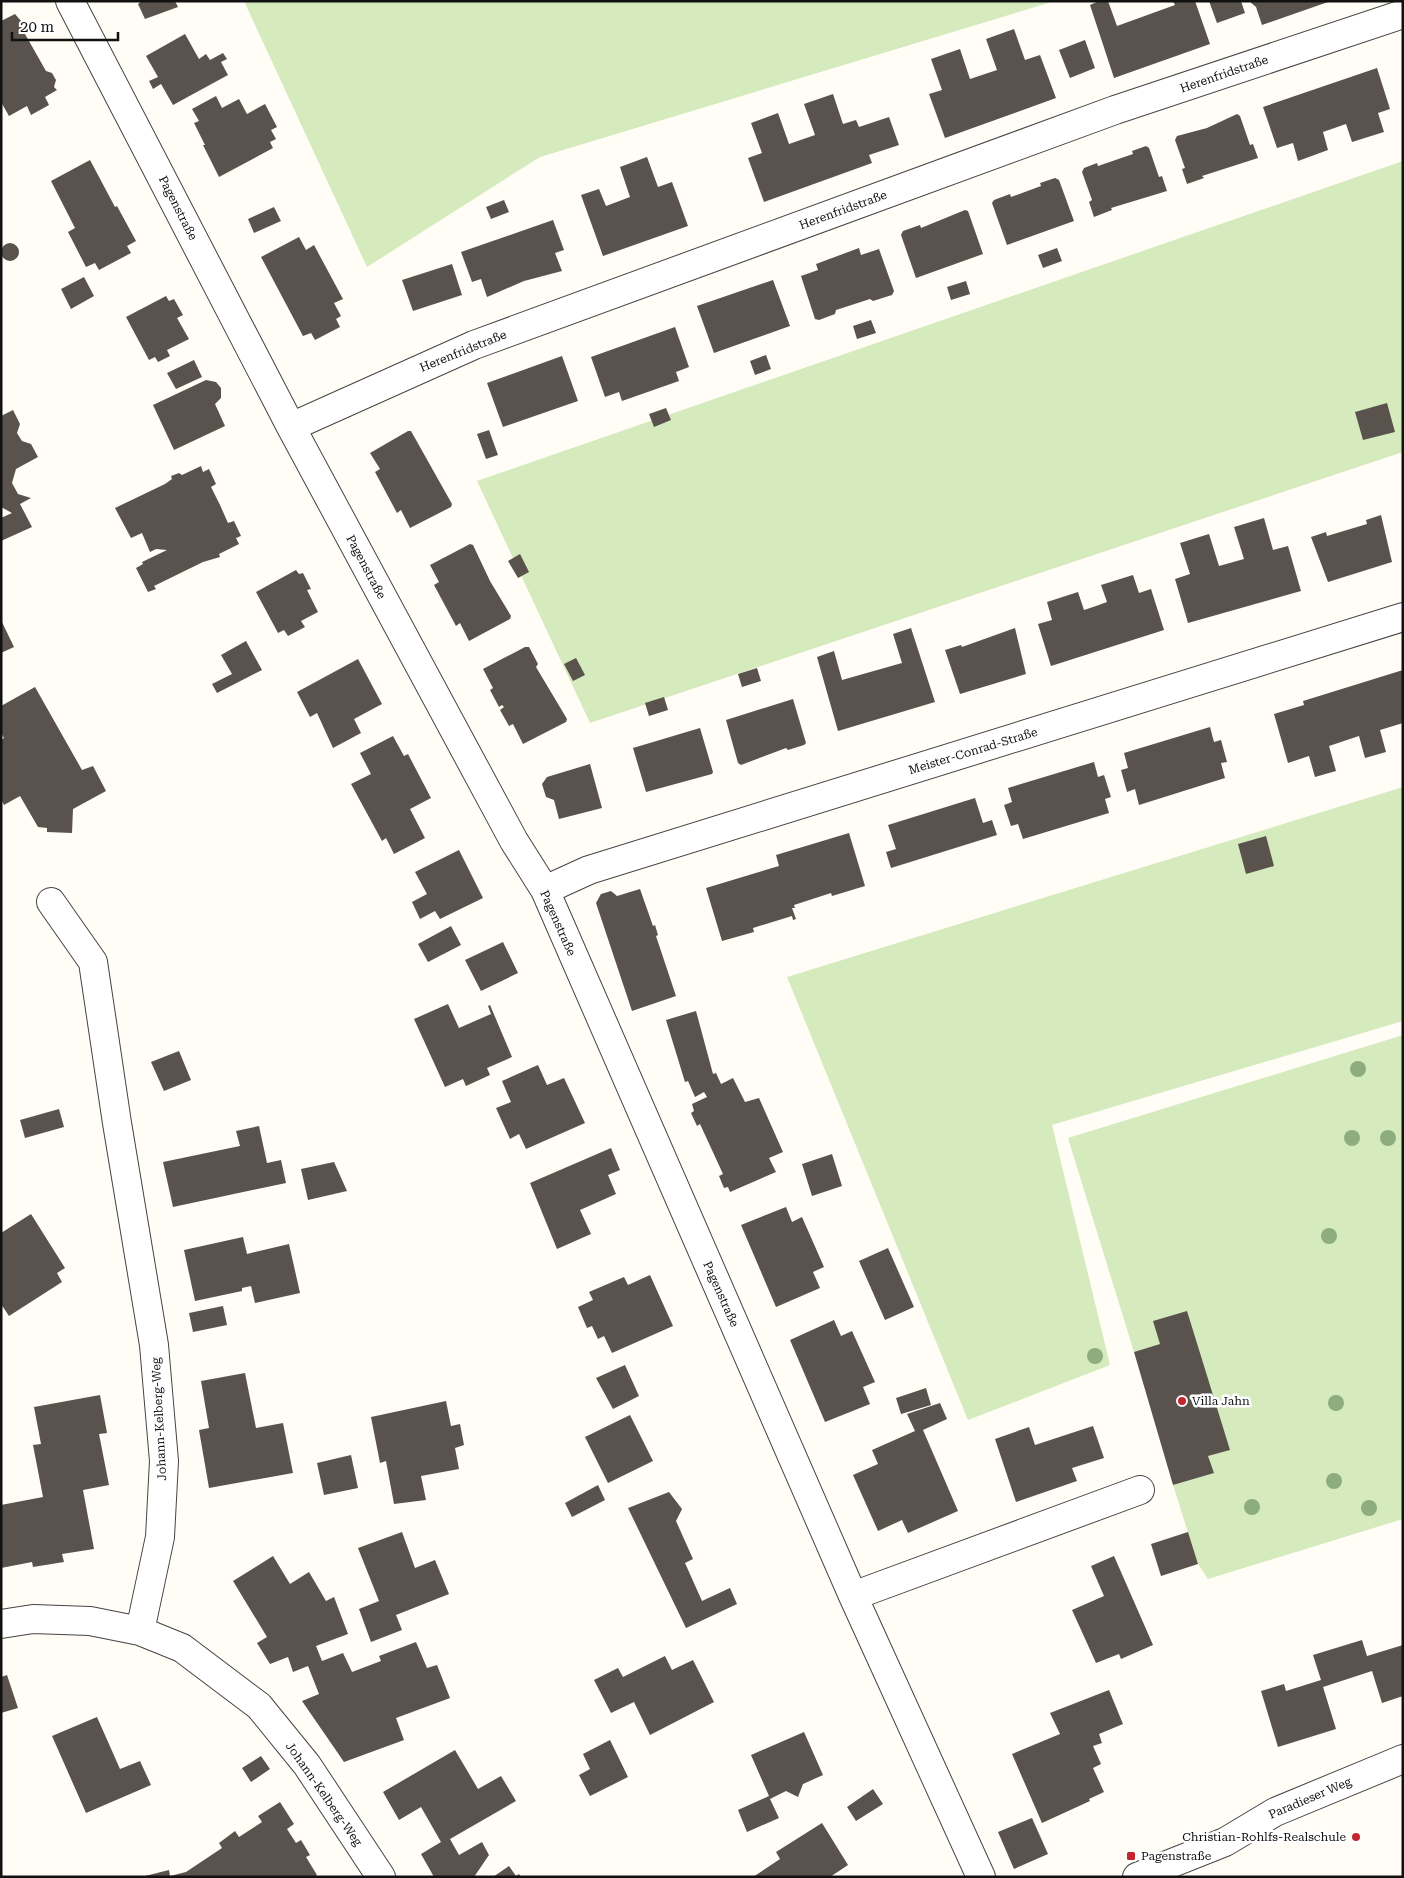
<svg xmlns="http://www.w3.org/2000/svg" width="1404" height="1878" font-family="'Roboto Serif',serif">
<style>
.green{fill:#d5ebbd}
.building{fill:#5a524d}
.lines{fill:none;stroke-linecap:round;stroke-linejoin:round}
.minor-casing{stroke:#444;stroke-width:30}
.minor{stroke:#fff;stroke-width:28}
.tree{fill:#8dad7f}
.poi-dot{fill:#c4262e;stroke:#fff;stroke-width:2}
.labels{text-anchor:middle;stroke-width:5;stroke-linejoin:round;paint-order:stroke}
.street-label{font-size:12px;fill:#111;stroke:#fff}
.poi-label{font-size:12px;fill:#111;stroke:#fff;text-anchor:start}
</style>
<rect width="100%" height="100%" fill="#fffdf5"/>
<path class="green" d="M244 1H1055L540 157 367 267Z
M1403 161V452L590 723 477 481Z
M1403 787V1021L1052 1125 1110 1365 968 1420 787 977Z
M1403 1035V1519L1208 1579 1198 1564 1173 1485 1213 1473 1208 1456 1229 1450 1160 1344 1134 1352 1068 1138Z"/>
<path class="building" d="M142 1H175L178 7 145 19 138 4Z
M1099 1H1108L1117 26 1175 5 1173 1H1195L1210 44 1114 78 1090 5Z
M1209 1H1241L1245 13 1217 23Z
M1249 1H1327L1328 2 1262 25 1256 7Z
M15 14 27 28 25 34 46 71 52 73 56 80 54 87 57 90 45 97 49 105 31 115 27 106 9 116 1 102V21Z
M1014 29 1025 60 1040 55 1056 98 945 138 929 94 942 90 931 59 960 49 970 79 997 70 986 39Z
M185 34 199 59 206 54 210 60 223 53 227 59 221 62 228 75 173 105 161 84 153 89 149 81 158 77 146 56Z
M1085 40 1095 68 1070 78 1059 50Z
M1377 68 1390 109 1378 113 1384 132 1352 142 1346 124 1323 132 1328 150 1298 161 1293 143 1277 148 1263 107Z
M833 94 843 124 856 120 859 127 889 117 899 145 869 155 872 163 764 202 748 158 762 153 751 123 778 113 789 144 815 135 804 104Z
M216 96 222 108 239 99 247 114 265 104 277 127 271 130 276 139 270 142 273 148 219 177 203 145H205L194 123 199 121 192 109Z
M1237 114 1240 116 1250 145 1253 144 1258 158 1202 176 1204 178 1187 184 1182 169 1185 168 1175 140 1177 136 1207 128Z
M1146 146 1149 148 1159 177 1162 176 1167 191 1111 208 1112 210 1094 217 1089 202 1092 200 1082 172 1084 168 1097 163 1098 166 1133 154 1132 151Z
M647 157 658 187 672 182 688 226 603 256 581 195 599 189 606 206 630 197 620 167Z
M90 160 115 207 117 206 136 241 127 246 131 253 99 270 95 263 86 267 68 232 75 228 51 181Z
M1055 178 1059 180 1074 221 1007 245 992 203 994 200 1010 194 1011 197 1041 186 1040 183Z
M504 200 509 212 491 219 486 207Z
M274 207 281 221 254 233 248 219Z
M965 210 968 211 983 254 916 278 901 235 903 231 920 225 921 228Z
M553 220 564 250 555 253 562 271 524 281 487 297 481 279 472 282 461 252Z
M299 237 306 250 314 245 343 299 334 303 341 316 336 319 340 327 315 340 311 333 303 336 261 257Z
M1 252a9 9 0 1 1 18 0a9 9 0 1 1-18 0Z
M859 248 861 255 879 249 894 291 892 295 873 301 870 299 836 310 835 314 819 320 815 319 801 276 818 270 816 264Z
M1057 248 1062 261 1043 268 1038 255Z
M452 264 462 295 413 311 402 280Z
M84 277 94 296 71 309 61 289Z
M773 280 790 326 714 353 697 306Z
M966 281 970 294 951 300 947 287Z
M166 296 169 301 174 299 183 315 177 318 189 339 167 350 170 356 158 362 155 357 149 360 126 317Z
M871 320 876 333 857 339 853 326Z
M675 327 689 367 676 372 679 381 622 401 619 392 605 397 591 357Z
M766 355 771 369 755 375 750 361Z
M562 356 578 401 503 427 487 383Z
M194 360 202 377 176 389 167 373Z
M206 380 216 382 221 388V398L215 404 225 426 174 450 153 405Z
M1387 403 1395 432 1363 440 1355 412Z
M666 408 671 420 654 427 649 414Z
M13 410 20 424 17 433 22 441 31 444 38 457 16 469 12 483 18 494 31 498 20 504 32 527 1 541V518L12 513 1 507V416Z
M489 430 498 455 486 459 477 434Z
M408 431H411L452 504 451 507 410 528 401 510 397 513 375 472 380 469 370 453Z
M201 466 203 472 209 469 216 484 211 487 220 505 228 523 234 521 241 536 236 538 239 544 219 554 220 557 203 562 154 586 156 589 148 592 136 568 143 564 142 562 167 550 156 549 150 552 142 533 131 538 115 508 165 484 172 479 171 476 179 473 182 475Z
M1381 515 1392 562 1328 582 1311 537 1326 532 1327 536 1367 524 1366 520Z
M1264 518 1273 550 1288 546 1301 591 1188 623 1175 579 1190 574 1180 543 1209 534 1219 566 1244 559 1234 527Z
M470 544 473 545 490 581 511 616 510 619 469 641 460 623 456 626 434 585 439 582 430 565Z
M520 554 529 572 518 578 508 561Z
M296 570 299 574 303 573 311 589 307 590 318 612 301 621 305 627 288 636 284 630 278 633 256 592Z
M1133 575 1139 593 1151 589 1164 630 1051 666 1038 624 1052 620 1047 602 1078 592 1084 610 1096 606 1107 602 1101 585Z
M1 620 14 647 1 653Z
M911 628 935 702 838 731 817 657 834 651 842 680 902 663 893 634Z
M1015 628 1026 674 960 694 945 650 961 645 962 647Z
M246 641 262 670 217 693 212 684 232 674 221 655Z
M525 647H529L538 664 536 667 567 719 566 722 523 744 513 724 509 726 500 710 504 707 502 705 499 707 490 690 493 688 483 669Z
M576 658 585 675 573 681 564 664Z
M358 659 382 704 354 719 361 733 333 748 317 713 310 717 297 692Z
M757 668 761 681 742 687 738 674Z
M1403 670V723L1380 730 1386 752 1365 758 1359 736 1329 746 1336 771 1315 777 1309 756 1288 763 1274 714 1304 705 1303 701Z
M35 687 82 770 93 766 106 791 73 809 72 833 47 832V828L38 827 20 796 4 805 1 799V740L4 738 1 733V706Z
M664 697 668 710 649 716 645 703Z
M793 699 806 743 804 745 788 750 786 748 741 765 738 763 726 720Z
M1210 727 1214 742 1221 740 1227 762 1221 763 1225 778 1139 805 1135 789 1127 792 1121 770 1128 768 1124 753Z
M700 728 713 772 712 774 646 792 633 748Z
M393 736 404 756 408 754 431 798 410 809 425 838 394 854 386 838 382 841 351 784 371 774 360 753Z
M1094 762 1098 777 1104 775 1111 797 1105 799 1109 813 1023 839 1018 824 1011 826 1004 805 1012 802 1008 788Z
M590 764 602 808 559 819 554 800 546 797 542 784 547 777Z
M975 798 983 823 992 820 997 835 891 868 886 852 896 849 888 825Z
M849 833 865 886 832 896 831 893 794 905 795 908H792L796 919 793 920 792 916 753 928 754 932 722 941 706 888 779 866 776 855Z
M1266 836 1274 866 1246 874 1238 844Z
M459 850 483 898 440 919 435 911 420 919 412 902 427 894 415 872Z
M640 889 653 926 655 925 658 935 656 936 676 996 632 1011 596 903 601 894 611 891 617 896Z
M451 926 461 945 428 962 418 944Z
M503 942 518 973 481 991 465 960Z
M448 1004 459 1028 491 1014 488 1006 490 1005 512 1057 487 1068 490 1075 466 1086 463 1079 445 1087 414 1019Z
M696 1011 713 1074 716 1073 721 1084 733 1078 745 1102 759 1098 783 1152 769 1158 776 1172 730 1192 728 1187 724 1188 719 1176 723 1174 700 1124 697 1126 691 1113 694 1111 692 1104 707 1097 704 1092 695 1097 688 1081 685 1082 666 1020Z
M179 1051 191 1080 164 1091 151 1062Z
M538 1065 547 1085 564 1078 585 1123 526 1149 519 1134 510 1139 496 1108 511 1102 502 1081Z
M59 1109 64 1127 25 1138 20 1120Z
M259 1126 267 1163 281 1160 286 1183 173 1207 163 1162 240 1146 236 1131Z
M611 1148 620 1170 608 1175 616 1194 580 1210 591 1234 557 1249 530 1183Z
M832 1154 842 1186 812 1196 802 1164Z
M334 1162 347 1191 308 1200 301 1169Z
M786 1207 792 1222 802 1217 824 1267 813 1272 820 1288 776 1307 741 1225Z
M31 1214 65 1268 57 1273 62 1282 9 1316 1 1304V1233Z
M243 1237 247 1254 289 1244 300 1293 255 1303 251 1286 242 1288V1291L195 1301 184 1250Z
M888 1248 914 1307 885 1320 859 1261Z
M650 1275 673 1326 612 1353 604 1336 598 1339 592 1326 587 1328 578 1307 593 1300 589 1292 624 1277 628 1285Z
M223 1306 227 1325 193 1332 189 1313Z
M1187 1311 1230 1450 1208 1456 1214 1473 1173 1485 1134 1352 1160 1344 1153 1321Z
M834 1320 841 1336 852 1331 875 1382 863 1387 870 1404 825 1422 790 1340Z
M625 1365 639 1396 613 1409 596 1378Z
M245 1373 256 1428 283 1423 293 1473 209 1488 199 1430 209 1428 201 1381Z
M926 1388 931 1405 901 1414 896 1398Z
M100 1395 107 1433 99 1434 109 1485 83 1490 94 1549 62 1554 64 1562 33 1567 32 1562 1 1568V1505L43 1497 33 1445 41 1444 34 1407Z
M446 1401 451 1426 460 1424 464 1445 455 1448 459 1469 421 1476 426 1500 394 1504 386 1461 380 1463 371 1417Z
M940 1403 947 1419 923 1430 958 1511 908 1533 902 1520 878 1531 853 1475 878 1464 872 1450 915 1431 907 1414Z
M630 1415 653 1461 608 1483 585 1437Z
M1093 1426 1104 1458 1072 1468 1077 1481 1016 1502 995 1439 1029 1427 1035 1445Z
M351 1455 358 1488 324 1495 317 1463Z
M598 1485 605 1500 572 1517 565 1503Z
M669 1492 682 1509 676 1521 693 1559 685 1563 702 1601 730 1588 737 1604 686 1628 628 1508Z
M402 1532 415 1568 435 1560 449 1594 396 1615 402 1630 371 1642 359 1609 379 1601 358 1548Z
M1188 1532 1198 1564 1161 1576 1151 1544Z
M273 1556 290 1584 309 1572 326 1601 334 1597 348 1634 316 1646 322 1661 343 1653 352 1672 381 1661 379 1656 416 1642 427 1668 437 1665 450 1698 396 1718 404 1740 344 1762 302 1701 319 1694 308 1666 293 1672 288 1657 270 1664 257 1643 267 1637 233 1581Z
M1114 1556 1153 1645 1121 1659 1119 1654 1096 1663 1072 1610 1104 1596 1091 1566Z
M1362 1640 1367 1656 1403 1645V1696L1382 1703 1372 1671 1323 1687 1336 1729 1278 1747 1261 1691 1284 1684 1286 1691 1321 1680 1313 1655Z
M665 1656 672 1670 693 1660 714 1702 650 1735 634 1702 611 1713 594 1680 618 1668 623 1677Z
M7 1675 18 1708 1 1713V1677Z
M1109 1690 1123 1724 1099 1734 1102 1743 1093 1746 1101 1764 1093 1768 1104 1792 1089 1799 1090 1801 1042 1823 1012 1754 1060 1734 1050 1713Z
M97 1717 120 1769 140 1761 151 1785 86 1813 52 1736Z
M804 1732 823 1775 803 1784 798 1797 786 1791 770 1799 779 1818 747 1832 738 1810 769 1796 751 1755Z
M610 1740 628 1777 590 1796 579 1775 590 1769 583 1754Z
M455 1750 478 1789 501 1776 516 1801 450 1839 459 1855 482 1842 489 1855 474 1877H434L421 1854 441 1842 421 1807 399 1820 383 1792Z
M261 1756 270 1769 251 1782 242 1768Z
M873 1789 883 1804 856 1821 847 1807Z
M280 1802 294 1824 287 1829 296 1843 301 1840 310 1855 306 1857 317 1875 314 1877H141L169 1870 170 1876 186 1872 222 1848 219 1843 235 1831 239 1837 262 1822 258 1816Z
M1032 1818 1048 1854 1014 1869 998 1832Z
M822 1823 848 1865 830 1877H753L780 1859 776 1852Z
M509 1866 516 1876 519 1874 521 1877H493Z"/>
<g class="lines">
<g class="minor-casing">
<path id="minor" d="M70 1 291 427 514 841 545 890 853 1596 981 1877
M291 427 474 345 1115 110 1403 14
M545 890 589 870 1403 617
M51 902 93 962 117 1123 154 1345 164 1461 160 1537 140 1631
M853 1596 1140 1490
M1 1624 33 1619 90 1621 140 1631 182 1648 259 1706 307 1765 381 1877
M1137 1877 1225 1842 1275 1812 1403 1759"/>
</g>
<use href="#minor" class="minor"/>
</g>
<g class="tree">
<circle cx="1358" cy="1069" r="8"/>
<circle cx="1352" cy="1138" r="8"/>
<circle cx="1388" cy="1138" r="8"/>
<circle cx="1329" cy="1236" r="8"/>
<circle cx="1095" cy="1356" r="8"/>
<circle cx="1336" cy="1403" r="8"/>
<circle cx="1334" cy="1481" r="8"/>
<circle cx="1252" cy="1507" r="8"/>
<circle cx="1369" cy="1508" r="8"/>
</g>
<g class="poi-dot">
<circle cx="1182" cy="1401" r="5"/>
<circle cx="1356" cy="1837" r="5"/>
<rect x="1126" y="1851" width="10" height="10" rx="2.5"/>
</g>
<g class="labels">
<g class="street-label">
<text transform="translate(1224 74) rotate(-19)" y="4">Herenfridstraße</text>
<text transform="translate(178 208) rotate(63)" y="4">Pagenstraße</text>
<text transform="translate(843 210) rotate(-20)" y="4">Herenfridstraße</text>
<text transform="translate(463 351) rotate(-22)" y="4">Herenfridstraße</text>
<text transform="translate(366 567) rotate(62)" y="4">Pagenstraße</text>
<text transform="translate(973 751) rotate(-17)" y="4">Meister-Conrad-Straße</text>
<text transform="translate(558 923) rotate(66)" y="4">Pagenstraße</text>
<text transform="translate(721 1294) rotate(66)" y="4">Pagenstraße</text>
<text transform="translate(159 1419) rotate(-93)" y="4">Johann-Kelberg-Weg</text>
<text transform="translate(324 1794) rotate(55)" y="4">Johann-Kelberg-Weg</text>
<text transform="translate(1310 1798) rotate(-23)" y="4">Paradieser Weg</text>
</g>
<g class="poi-label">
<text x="1192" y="1405">Villa Jahn</text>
<text x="1346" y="1841" text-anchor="end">Christian-Rohlfs-Realschule</text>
<text x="1141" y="1860">Pagenstraße</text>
</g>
</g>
<rect width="1404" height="1878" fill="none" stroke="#111111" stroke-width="5"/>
<path d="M12 32v8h106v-8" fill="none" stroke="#111111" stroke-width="2.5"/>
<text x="20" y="32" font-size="15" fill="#111111" stroke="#ffffff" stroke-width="4" paint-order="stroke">20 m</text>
</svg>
